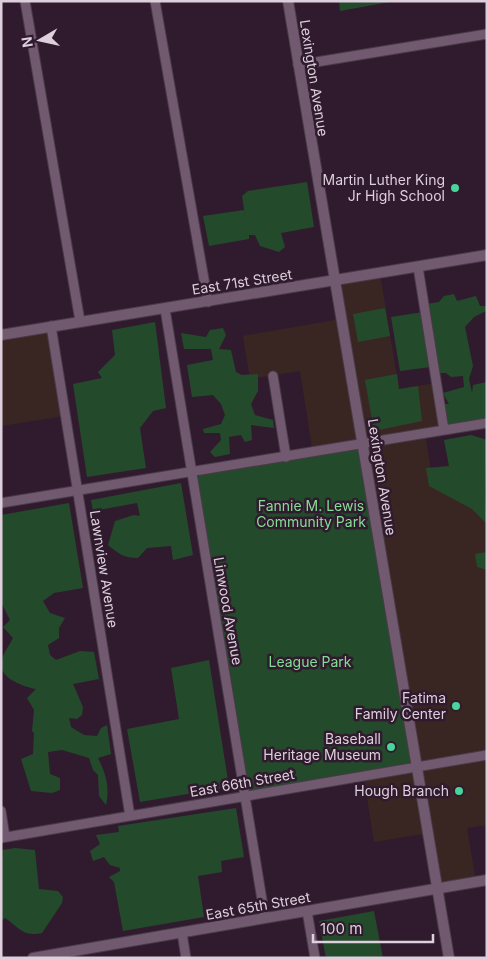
<svg xmlns="http://www.w3.org/2000/svg" width="488" height="959" font-family="Inter,sans-serif">
<style>
.commercial{fill:#392622}
.green{fill:#244a2c}
.lines{fill:none;stroke-linecap:round;stroke-linejoin:round}
.minor-casing{stroke:#4a3a49;stroke-width:11}
.tertiary-casing{stroke:#4a3a49;stroke-width:12}
.minor{stroke:#71596f;stroke-width:9}
.tertiary{stroke:#71596f;stroke-width:10}
.poi-dot{fill:#49d49c;stroke:#301b2e;stroke-width:2}
.labels{text-anchor:middle;stroke-width:5;stroke-linejoin:round;paint-order:stroke}
.street-label{font-size:14px;fill:#ddcfdb;stroke:#301b2e}
.poi-label{font-size:14px;fill:#ddcfdb;stroke:#301b2e;text-anchor:end}
.park-label{font-size:14px;fill:#84dd95;stroke:#301b2e}
</style>
<rect width="100%" height="100%" fill="#301b2e"/>
<path class="commercial" d="M380 274 399 389 436 383 444 430 425 433 433 484 487 478V825L467 828 476 882 437 889 429 833 374 842 300 371 250 379 243 336 341 319 335 281Z
M51 326 65 416 1 426V335Z"/>
<path class="green" d="M339 1H395L340 11Z
M307 182 314 227 281 233 285 247 279 252 260 246 255 235H249V239L209 246 203 216 244 210 246 222 242 196 248 191Z
M454 294 457 301 476 296 480 306H487L486 311 474 317 465 327 473 366 469 379 472 393 473 385 487 382V418L447 426 442 404H449L443 393 464 387 463 376 451 377 446 373H439L427 304 439 302 444 296Z
M385 308 390 336 358 342 353 314Z
M423 312 431 367 400 371 391 317Z
M155 322 166 408 153 411 140 428 146 468 87 477 73 384 102 378 98 372 115 355 112 330Z
M223 328 226 335 219 349 231 350 236 372 242 375 258 374V391L251 404 255 415 273 420 274 428 251 425 252 440 245 442 241 435 229 437 230 454 215 457 210 452 221 440 220 433H204L203 429 221 424 225 415 221 404 213 395 192 397 187 365 213 360 211 349H184L181 333 206 337 210 330Z
M397 374 399 389 418 386 422 421 374 431 365 380Z
M471 435 487 440 485 493 487 524 472 509 429 486 426 468 449 466 444 440Z
M362 443 417 767 244 796 190 471Z
M181 483 193 555 173 560 171 546 147 548 138 558C124 558 119 554 108 545L115 521 134 515 140 516 137 503 93 511 91 500Z
M69 503 83 588 54 593 43 601 50 613 65 618 59 628V638L48 645 50 655 56 660 80 651 94 652 99 679 73 684 83 707 82 715 77 719 69 718 71 727 84 735 97 736 101 728 107 725 111 754 98 758C106 774 110 788 106 805L99 796 98 775 93 770 89 758 62 750 48 752 50 774 60 778V790L52 793 31 791 21 759 33 754 34 733 32 731 34 710 27 698 36 689C25 687 0 679 1 663 2 655 9 646 13 638L3 627 10 620 1 602V515Z
M487 552V570L477 567 475 554Z
M209 660 229 787 140 802 127 729 179 719 171 668Z
M236 808 244 857 221 861 222 872 198 876 204 917 123 931 114 882 109 877 120 871V868L110 865 104 857 93 861 90 851 100 844 96 835 119 832 118 826Z
M15 848 35 850 39 889 58 891 63 897 62 903 42 933C22 937 20 928 5 918L1 921 2 850Z
M374 911 383 958H326L319 921Z"/>
<g class="lines">
<g class="minor-casing">
<path id="minor" d="M25 1 80 321
M155 1 208 302
M298 65 487 34
M418 267 444 430
M165 309 265 918
M51 326 130 816
M273 376 286 457
M1 503 487 423
M1 811 5 837
M1 838 487 755
M307 911 315 958
M182 933 186 958"/>
</g>
<g class="tertiary-casing">
<path id="tertiary" d="M288 1 449 958
M1 335 487 255
M33 958 487 880"/>
</g>
<use href="#minor" class="minor"/>
<use href="#tertiary" class="tertiary"/>
</g>
<g class="poi-dot">
<circle cx="455" cy="188" r="5"/>
<circle cx="456" cy="706" r="5"/>
<circle cx="391" cy="747" r="5"/>
<circle cx="459" cy="791" r="5"/>
</g>
<g class="labels">
<g class="street-label">
<text transform="translate(314 78) rotate(81)" y="5">Lexington Avenue</text>
<text transform="translate(242 282) rotate(-9)" y="5">East 71st Street</text>
<text transform="translate(382 477) rotate(81)" y="5">Lexington Avenue</text>
<text transform="translate(104 569) rotate(81)" y="5">Lawnview Avenue</text>
<text transform="translate(228 611) rotate(80)" y="5">Linwood Avenue</text>
<text transform="translate(242 783) rotate(-10)" y="5">East 66th Street</text>
<text transform="translate(258 906) rotate(-10)" y="5">East 65th Street</text>
</g>
<g class="poi-label">
<text x="445" y="185">Martin Luther King<tspan x="445" dy="16">Jr High School</tspan></text>
<text x="446" y="703">Fatima<tspan x="446" dy="16">Family Center</tspan></text>
<text x="381" y="744">Baseball<tspan x="381" dy="16">Heritage Museum</tspan></text>
<text x="449" y="796">Hough Branch</text>
</g>
<g class="park-label">
<text x="311" y="511">Fannie M. Lewis<tspan x="311" dy="16">Community Park</tspan></text>
<text x="310" y="667">League Park</text>
</g>
</g>
<rect width="488" height="959" fill="none" stroke="#ddcfdb" stroke-width="5"/>
<g transform="translate(40 40) rotate(261)" stroke="#301b2e" stroke-width="4" paint-order="stroke">
<path d="M0-4L9 19L0 12L-9 19Z" fill="#ddcfdb"/>
<text y="-8" font-size="14" font-weight="bold" text-anchor="middle" fill="#ddcfdb">N</text>
</g>
<path d="M313 934v8h120v-8" fill="none" stroke="#ddcfdb" stroke-width="2.5"/>
<text x="320" y="934" font-size="15" fill="#ddcfdb" stroke="#301b2e" stroke-width="4" paint-order="stroke">100 m</text>
</svg>
